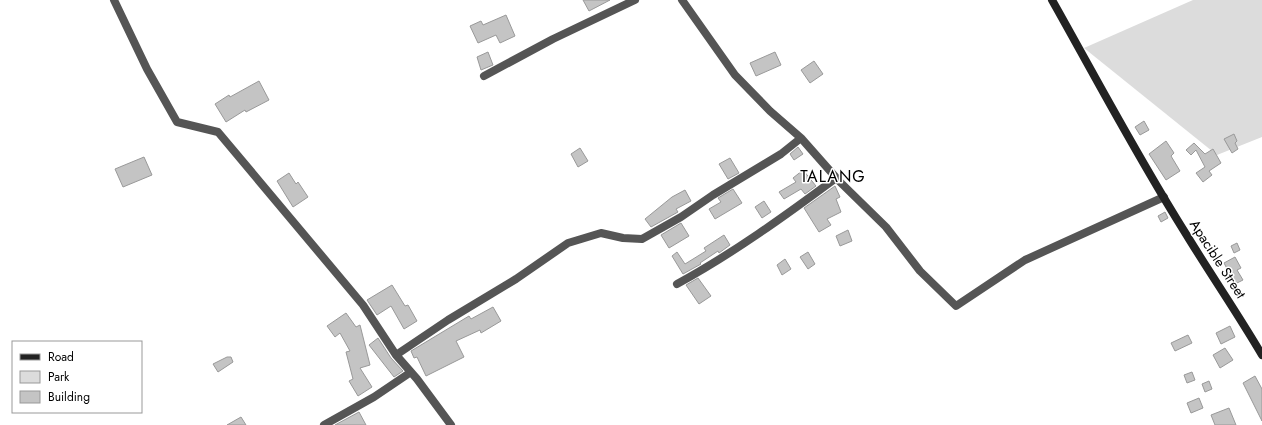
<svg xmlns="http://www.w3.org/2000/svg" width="1262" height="425" font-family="Jost,sans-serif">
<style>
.green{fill:#dcdcdc}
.building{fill:#c4c4c4;stroke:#999}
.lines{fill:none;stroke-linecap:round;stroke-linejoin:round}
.street{stroke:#555;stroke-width:8}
.secondary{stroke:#222;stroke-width:8}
.labels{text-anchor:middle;stroke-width:3;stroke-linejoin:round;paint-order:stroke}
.street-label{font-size:14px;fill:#000;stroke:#fff}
.quarter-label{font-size:16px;letter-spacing:1px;fill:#000;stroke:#fff}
</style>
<rect width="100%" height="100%" fill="#fff"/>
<path class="green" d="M1193 0H1262V137L1217 155 1084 48Z"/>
<path class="building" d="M583 0H610L589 11Z
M506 15 515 36 500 43 496 35 478 43 470 26 481 21 483 25Z
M488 52 493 65 481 70 477 57Z
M775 52 781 65 756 76 750 63Z
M814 61 823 74 810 83 801 70Z
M259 81 269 100 246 112 245 110 226 122 215 104 229 95 230 97Z
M1144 121 1149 130 1140 135 1135 127Z
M1234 134 1237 141 1235 143 1238 149 1232 153 1224 139Z
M1166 141 1174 153 1171 156 1180 171 1166 180 1149 154Z
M1194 143 1205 154 1213 149 1221 163 1209 171 1212 175 1203 182 1196 173 1205 167 1196 150 1191 155 1186 150Z
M798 147 803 154 794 160 790 154Z
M580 148 588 161 578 167 571 154Z
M144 157 152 175 123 187 115 169Z
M730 158 739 173 728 179 719 164Z
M803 170 816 186 805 194 801 189 784 199 779 192 796 182 793 178Z
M289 173 296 184 298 182 308 197 293 207 277 181Z
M835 186 840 197 836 199 841 212 827 219 831 225 819 232 804 208Z
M733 189 742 203 715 219 709 209 721 202 718 198Z
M685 190 691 201 676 209 678 212 651 227 645 219 672 197Z
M764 201 771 212 762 218 755 207Z
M1165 212 1168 218 1161 222 1158 216Z
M681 223 689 236 669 248 661 235Z
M848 230 852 241 840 246 836 236Z
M724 235 730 245 719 253 718 251 700 263 701 264 683 274 672 256 677 252 685 264 706 251 704 248Z
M1237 243 1240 250 1234 253 1231 246Z
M808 252 815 264 808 269 800 257Z
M1235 257 1241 268 1237 270 1243 280 1235 284 1224 263Z
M785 259 791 269 782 275 777 265Z
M698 278 711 296 699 304 686 285Z
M392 285 405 306 408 305 417 321 404 329 391 306 377 315 367 300Z
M493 307 501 321 481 333 480 330 456 341 464 357 426 376 417 357 414 358 411 351 469 316 471 319Z
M346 313 356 327 360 325 370 365 360 368 372 387 358 396 349 381 353 379 346 352 350 351 340 333 335 337 327 326Z
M1230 326 1235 337 1221 344 1216 333Z
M1188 335 1192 343 1175 351 1171 343Z
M378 338 391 358 403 371 394 377 369 345Z
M1225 348 1233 360 1220 368 1213 355Z
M227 357H231L233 362 218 372 213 364Z
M1192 372 1195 380 1187 383 1184 375Z
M1255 376 1262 389V421L1243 383Z
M1209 381 1212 389 1205 392 1202 384Z
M1199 398 1203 408 1191 413 1187 403Z
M1229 408 1236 425H1215L1211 415Z
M359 412 366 425H335Z
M241 417 246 425H227Z"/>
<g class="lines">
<path class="street" d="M114 0 147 69 177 122 218 132 363 305 396 355 417 379 451 425
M682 0 735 75 770 111 801 138 839 181 886 227 920 271 956 306 1025 260 1164 197
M484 76 553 39 635 0
M677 284C732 254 785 216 836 178
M396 355 448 320 516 279 568 243 601 233 623 238 642 239 681 217 713 195 781 154 801 138
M324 425 374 397 411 372"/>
<path class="secondary" d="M1052 0C1096 78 1138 158 1186 234 1211 275 1238 314 1262 355"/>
</g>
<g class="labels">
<g class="street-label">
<text transform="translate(1218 259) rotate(57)" y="5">Apacible Street</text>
</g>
<g class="quarter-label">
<text x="833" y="182">TALANG</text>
</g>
</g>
<rect x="12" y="341" width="130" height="72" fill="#ffffff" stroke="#999999"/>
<rect x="20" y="354" width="20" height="6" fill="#222222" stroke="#999999"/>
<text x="48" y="361" font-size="12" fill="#000000">Road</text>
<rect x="20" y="371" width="20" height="12" fill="#dcdcdc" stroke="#999999"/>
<text x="48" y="381" font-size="12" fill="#000000">Park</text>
<rect x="20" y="391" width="20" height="12" fill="#c4c4c4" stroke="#999999"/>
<text x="48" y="401" font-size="12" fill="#000000">Building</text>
</svg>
